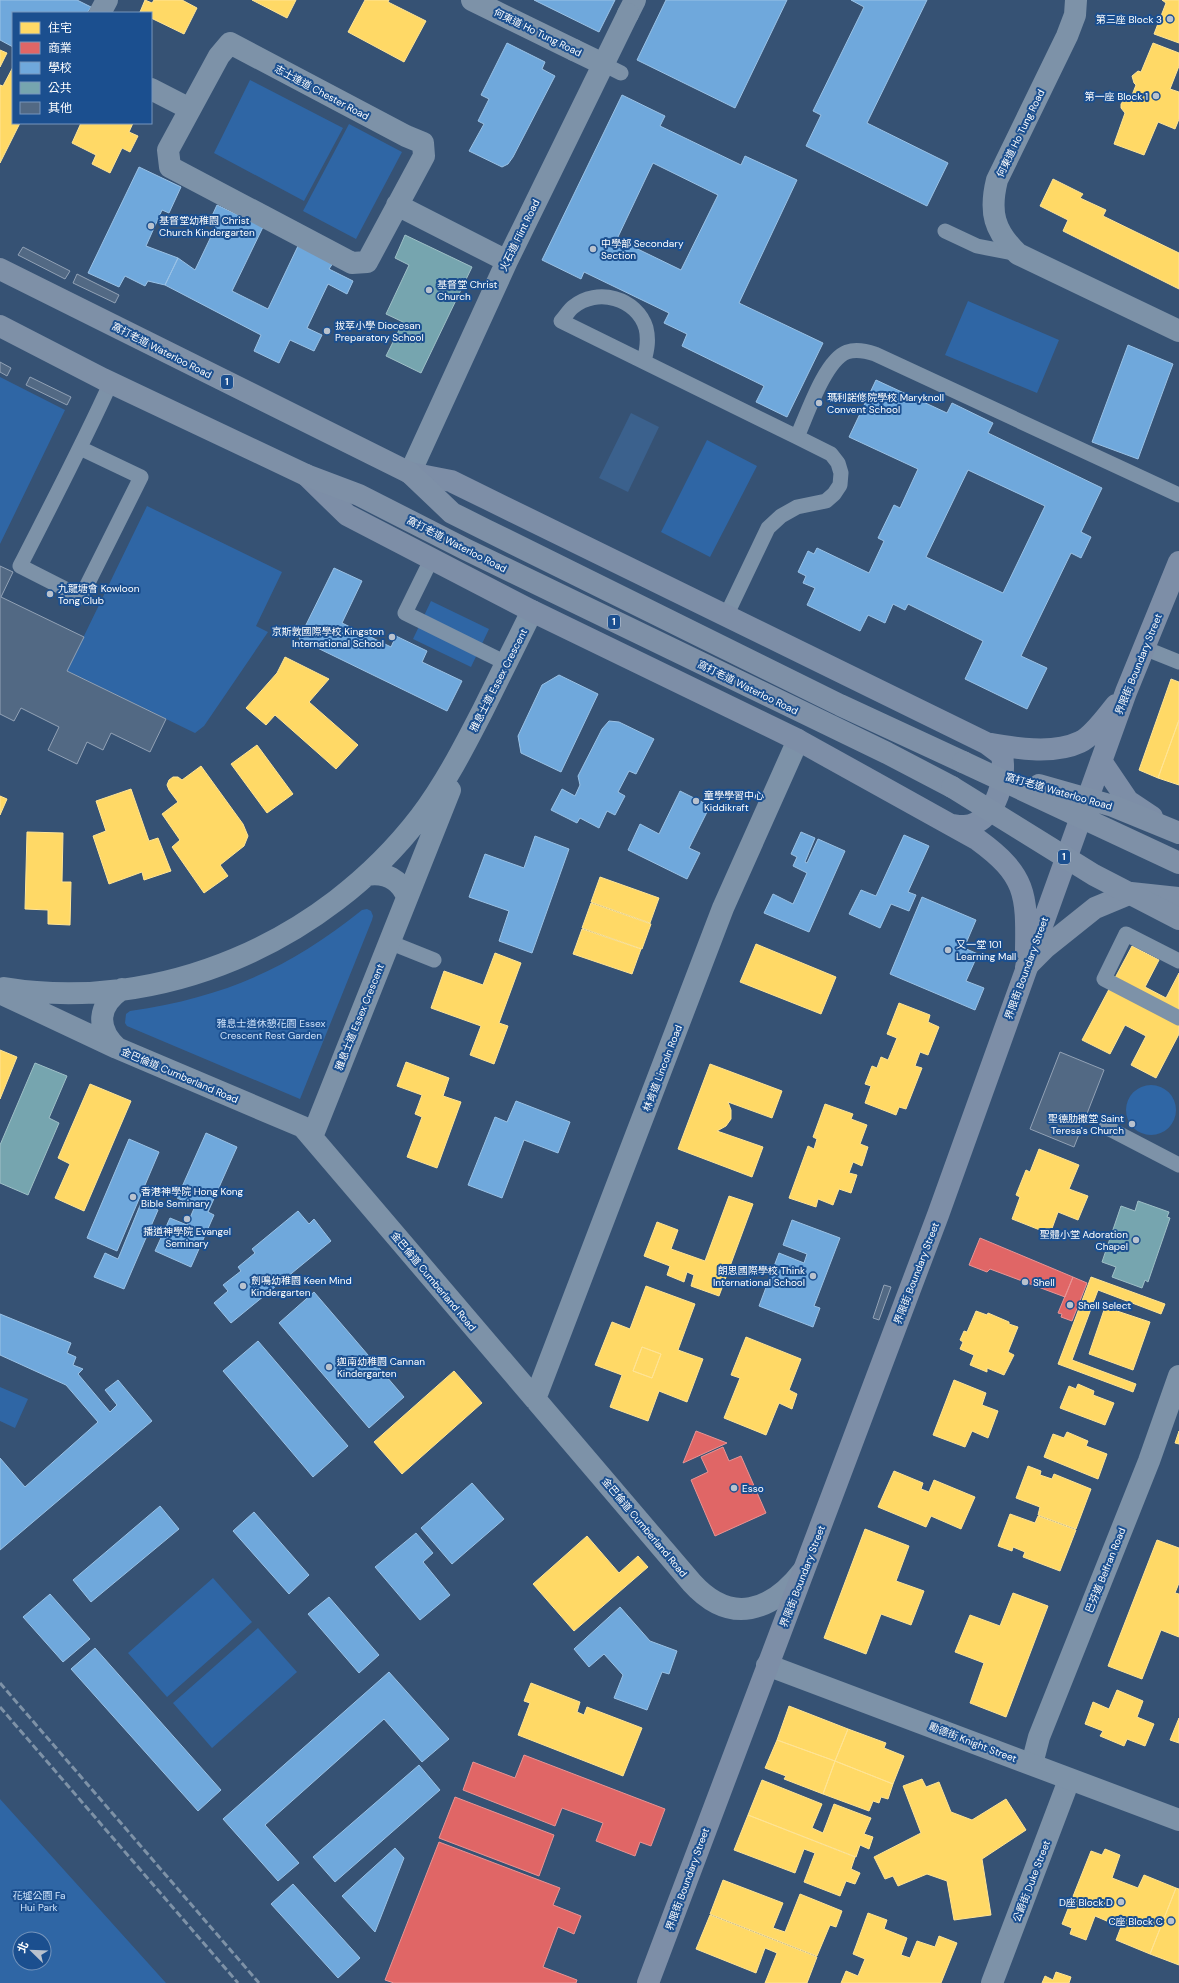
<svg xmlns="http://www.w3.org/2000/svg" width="1179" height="1983" font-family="'DM Sans','Noto Sans TC',sans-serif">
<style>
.green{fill:#2f66a5;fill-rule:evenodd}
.water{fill:#3b618d}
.homes{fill:#ffd966;stroke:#ffe494;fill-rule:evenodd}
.shops{fill:#e06666;stroke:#e99494}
.schools{fill:#6fa8dc;stroke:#9ac2e6;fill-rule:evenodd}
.public{fill:#76a5af;stroke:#9fc0c7}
.building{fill:#526984;stroke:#92a2b6}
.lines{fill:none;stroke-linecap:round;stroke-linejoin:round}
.service{stroke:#7d92a8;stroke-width:15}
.pedestrian{stroke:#7d92a8;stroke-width:22}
.minor{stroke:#7d92a8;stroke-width:22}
.tertiary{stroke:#7d92a8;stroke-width:22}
.primary{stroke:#7d8ea7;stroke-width:22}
.trunk{stroke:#7e90a7;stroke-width:22}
.rail{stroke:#7e92a7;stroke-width:3;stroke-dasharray:7 3;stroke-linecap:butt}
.trunk-bridge{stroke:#7e90a7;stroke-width:22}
.poi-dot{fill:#b9c2ce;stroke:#1b4f8f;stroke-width:1.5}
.labels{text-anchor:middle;stroke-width:4;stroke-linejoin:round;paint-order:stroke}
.shield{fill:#1b4f8f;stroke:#bbcadd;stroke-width:1}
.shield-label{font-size:9px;font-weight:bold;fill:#fff}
.poi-label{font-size:10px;fill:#fff;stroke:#1b4f8f;text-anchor:start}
.street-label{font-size:10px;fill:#fff;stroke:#1b4f8f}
.park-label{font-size:10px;fill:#cfe3fa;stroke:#1b4f8f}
</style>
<rect width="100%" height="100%" fill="#365274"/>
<path class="green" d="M250 80 343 128 304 201 214 153Z
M349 124 402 152 356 239 303 211Z
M968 301 1059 340 1037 393 945 355Z
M0 377 65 410 0 544Z
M707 440 757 466 710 557 661 532Z
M147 506 282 572 256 626 268 632 204 726 195 733 67 671Z
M431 601 489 629 471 667 413 639Z
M367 909 371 911 373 916 372 920 300 1099 127 1026 125 1023 126 1014 130 1011C225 997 288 969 362 910Z
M1126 1110a25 25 0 1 1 50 0a25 25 0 1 1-50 0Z
M0 1387 28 1399 15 1428 0 1421Z
M213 1578 252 1622 167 1697 128 1653Z
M258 1628 297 1672 212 1748 173 1703Z
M0 1799 166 1983H0ZM20 1939H44V1963H20Z"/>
<path class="water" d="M631 413 659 427 628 492 599 478Z"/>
<path class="homes" d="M145 0 152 3 154 0H182L197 8 184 34 151 18V13L140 12Z
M252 0H296L287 18Z
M365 0H389L388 2 426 21 404 62 348 32Z
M1162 0H1179V43L1154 34 1166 3Z
M1153 43 1179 53V66L1170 89 1179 92V119L1175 129 1158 122 1144 155 1114 144 1125 113 1121 108V104L1123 101 1130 100 1136 85 1134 83 1132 76 1138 71 1141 72Z
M0 50 7 53 0 67Z
M13 67V123H20L0 163V85L3 86Z
M81 123H133L129 132 138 136 130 152 122 148 110 173 92 164 96 155 72 143Z
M1053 179 1083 194 1080 198 1106 210 1103 216 1179 253V289L1063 231 1068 220 1040 206Z
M285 657 329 679 309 702 358 745 336 769 275 715 266 725 246 708 277 673Z
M1171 679 1179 682V720L1158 778 1139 770Z
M1179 720V785L1158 778Z
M257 745 293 794 267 813 231 764Z
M201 766 243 824 248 836 244 846 220 865 228 876 204 893 172 847 180 840 162 814 178 802 169 790 167 785 169 780 173 777H178L182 780Z
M131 789 149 841 158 838 171 871 144 880 142 872 109 884 93 836 106 831 96 801Z
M0 796 7 799 0 815Z
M27 832 63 833 62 882H71L70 925 48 924V910L25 909Z
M600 877 659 898 650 923 591 902Z
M591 903 651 924 642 949 582 928Z
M582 929 641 949 632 974 573 954Z
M756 944 836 977 821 1014 740 982Z
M1132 946 1159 960 1145 987 1166 998 1179 973V1034L1156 1078 1131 1065 1146 1036 1125 1025 1110 1054 1082 1040Z
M495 953 521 963 499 1023 508 1026 494 1064 470 1055 481 1026 431 1008 444 971 483 985Z
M899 1003 930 1015 928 1022 939 1027 928 1055 920 1052 915 1066 922 1068 906 1109 899 1107 896 1115 865 1103 871 1086 865 1084 872 1066 877 1068 881 1057 888 1060 897 1038 887 1034Z
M0 1050 17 1057 0 1099Z
M406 1062 449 1078 443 1096 461 1102 437 1168 407 1157 422 1117 415 1114 422 1095 397 1086Z
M710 1064 782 1091 772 1118 728 1102 731 1110V1119L726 1126 717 1131 763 1147 752 1177 678 1149Z
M90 1084 131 1101 84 1211 55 1198 70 1164 58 1158Z
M825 1104 853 1114 851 1119 867 1125 860 1144 868 1147 862 1166 853 1162 849 1173 857 1175 851 1193 839 1189 833 1205 818 1199 816 1207 789 1198 808 1146 814 1149 817 1139 813 1137Z
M1039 1149 1079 1165 1069 1189 1088 1196 1078 1220 1058 1212 1050 1234 1012 1219 1020 1197 1016 1195 1026 1170 1030 1172Z
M729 1196 753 1204 719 1296 691 1286 694 1275 687 1272 684 1282 667 1275 670 1266 644 1256 657 1222 678 1230 671 1249 705 1261Z
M1091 1277 1165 1304 1161 1314 1098 1290 1072 1360 1136 1384 1133 1392 1058 1364Z
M646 1286 695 1304 678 1350 703 1359 687 1402 659 1391 648 1421 610 1407 622 1375 595 1365 612 1322 630 1329ZM642 1347 661 1354 652 1378 633 1371Z
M1105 1307 1150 1322 1133 1370 1089 1354Z
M976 1311 987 1315 988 1313 1009 1322V1324L1018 1327 1008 1352 1014 1355 1004 1375 987 1368V1372L970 1365 974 1355 960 1349 963 1342 960 1340 964 1331 967 1332Z
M746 1337 801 1359 789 1390 797 1394 792 1409 779 1403 766 1435 724 1418 740 1378 731 1375Z
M642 1347 661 1354 652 1378 633 1371Z
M454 1371 482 1403 402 1474 374 1442Z
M954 1380 986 1393 982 1405 998 1411 988 1438 972 1431 965 1447 933 1435Z
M1078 1384 1094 1391 1093 1395 1114 1403 1105 1425 1060 1408 1069 1386 1076 1389Z
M1179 1431V1444L1175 1443Z
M1067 1432 1088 1441 1086 1446 1107 1454 1098 1479 1044 1457 1053 1434 1064 1438Z
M1028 1466 1041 1471 1040 1475 1052 1479 1054 1474 1091 1489 1076 1529 1038 1515 1040 1507 1016 1498Z
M894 1471 923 1483 921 1489 929 1492 934 1480 975 1497 961 1529 931 1516 926 1527 878 1507Z
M1010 1514 1035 1523 1038 1516 1076 1530 1060 1571 1023 1557 1025 1552 1013 1547 1012 1551 998 1546Z
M865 1529 909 1546 896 1581 924 1591 911 1625 881 1614 866 1654 824 1638Z
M587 1536 619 1573 638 1556 648 1567 574 1631 533 1584Z
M1157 1540 1179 1548V1583L1175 1593 1179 1594V1637L1161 1630 1142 1679 1108 1666Z
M1013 1593 1048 1606 1006 1717 970 1703 984 1663 955 1652 970 1615 1000 1626Z
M531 1683 580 1702 577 1712 584 1715 587 1707 642 1728 623 1776 518 1735 530 1703 524 1701Z
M1117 1690 1143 1701 1137 1717 1154 1724 1145 1746 1127 1739 1124 1746 1100 1736 1103 1731 1085 1724 1093 1702 1109 1709Z
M789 1706 848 1729 835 1761 777 1740Z
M1179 1718V1743L1170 1740Z
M848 1729 886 1743 884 1748 904 1756 893 1784 835 1761Z
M777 1740 835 1761 823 1794 784 1779 786 1776 765 1768Z
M835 1761 893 1784 888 1799 881 1797 879 1803 873 1801 869 1811 823 1794Z
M922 1779 926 1787 939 1782 951 1812 972 1820 1006 1799 1026 1830 982 1859 991 1915 954 1920 947 1881 927 1874 898 1886 893 1876 885 1879 874 1857 921 1833 903 1786Z
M762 1780 822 1804 812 1828 823 1833 834 1804 871 1818 864 1834 873 1837 869 1849 860 1845 856 1857 748 1815Z
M748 1815 855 1857 851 1869 860 1873 855 1884 846 1881 840 1896 804 1882 815 1853 804 1849 795 1873 734 1850Z
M1105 1849 1120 1855 1112 1878 1138 1888 1144 1875 1176 1888 1150 1954 1116 1940 1121 1927 1095 1916 1086 1940 1070 1934 1072 1928 1062 1924 1091 1851 1102 1855Z
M723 1880 783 1903 773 1928 785 1932 800 1894 842 1911 836 1927 830 1925 817 1956 710 1914Z
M1176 1888 1179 1889V1965L1150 1954Z
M868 1913 887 1920 884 1929 907 1938 901 1955 910 1958 917 1941 935 1947 939 1936 957 1943 941 1983H841L846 1971 858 1976 865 1959 853 1954Z
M710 1915 817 1957 807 1983H765L777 1953 765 1948 756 1973 696 1949Z
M1056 1972 1071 1977 1069 1983H1042L1045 1976 1053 1980Z"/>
<path class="shops" d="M980 1238 1073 1277 1065 1297 990 1269 987 1272 969 1265Z
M1073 1277 1087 1283 1072 1321 1061 1317 1062 1314 1058 1313Z
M696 1431 727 1443 683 1463Z
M723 1447 729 1461 741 1456 766 1513 715 1536 691 1480 708 1472 701 1457Z
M524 1755 665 1809 651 1846 640 1842 635 1856 596 1841 603 1823 562 1808 555 1826 463 1790 473 1762 515 1778Z
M455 1797 554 1835 539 1876 439 1838Z
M439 1842 560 1888 553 1905 581 1916 574 1934 558 1927 543 1967 577 1980 576 1983H394L385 1980Z"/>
<path class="schools" d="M0 0H77L91 7 87 13H13V47L0 40Z
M534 0H615L599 32Z
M666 0H787L735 108 637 60Z
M851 0H927L867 123 948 163 927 206 806 146 821 115 813 111 864 7Z
M507 43 545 62 542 69 555 76 513 157 508 164 502 167 469 151 484 124 478 121 489 99 481 95Z
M622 95 665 116 660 126 741 165 745 156 797 180 739 303 823 343 787 417 756 402 764 386 682 346 687 334 664 323 669 313 584 272 581 279 542 260ZM653 163 718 195 681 270 617 239Z
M139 167 181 187 169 213 162 210 146 246 178 258 165 285 148 281 145 286 125 276 119 287 88 273Z
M217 205 263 227 232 291 268 309 298 246 333 263 329 269 353 281 347 294 328 284 307 328 322 335 314 351 290 340 279 363 254 351 261 335 165 285 178 258 195 270 218 222 211 218Z
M1128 345 1173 364 1138 459 1092 442Z
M876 380 947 413 952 403 993 423 988 433 1102 488 1081 532 1091 537 1081 558 1071 553 1021 656 1047 668 1027 709 965 679 983 641 908 604 905 610 893 604 885 623 868 615 860 631 807 605 815 588 803 583 806 576 798 572 808 551 814 554 817 548 869 573 884 541 878 538 894 505 900 508 918 469 849 437ZM968 470 1045 506 1003 593 926 557Z
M334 568 362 581 342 623 391 647 396 636 427 651 422 662 462 681 447 711 299 639Z
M559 675 598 694 561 772 521 753 518 736 542 685Z
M609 721 619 722 654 739 636 774 629 771 618 792 625 796 615 815 607 811 599 828 580 818 577 823 551 810 562 789 575 796 580 785 578 776 602 729Z
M680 791 710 806 689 848 700 853 687 879 628 850 640 824 659 834Z
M801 832 815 838 805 862 807 863 818 839 845 851 809 932 764 913 773 894 793 904 807 873 793 866 797 857 791 854Z
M904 835 929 846 908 892 916 895 909 911 891 904 880 928 849 914 861 890 876 896Z
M535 836 569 849 532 953 499 941 509 911 469 897 485 854 524 868Z
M922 897 976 920 964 948 978 954 966 981 984 988 975 1010 890 974Z
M516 1101 570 1122 558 1153 524 1140 502 1198 468 1185 495 1117 507 1122Z
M206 1133 237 1147 208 1212 214 1215 191 1267 155 1251 170 1218 187 1225 195 1206 177 1198Z
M129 1139 159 1152 117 1251 87 1238Z
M141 1203 158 1210 124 1289 94 1277 105 1253 118 1259Z
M298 1211 309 1224 314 1219 331 1241 231 1323 214 1303 228 1291 223 1285 241 1271 238 1267 255 1253 252 1249Z
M792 1220 840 1238 814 1306 820 1308 813 1327 759 1306 779 1253 804 1263 807 1254 783 1245Z
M314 1292 404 1397 369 1428 279 1323Z
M0 1314 71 1343 67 1353 76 1357 73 1365 83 1369 78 1374 110 1412 117 1405 105 1390 118 1380 152 1421 0 1550V1458L25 1487 98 1422 66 1385 0 1355Z
M258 1341 348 1446 313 1477 223 1371Z
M472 1483 504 1519 452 1564 421 1528Z
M160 1506 179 1529 91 1602 73 1580Z
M254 1512 309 1575 289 1594 233 1531Z
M416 1533 433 1553 423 1562 450 1595 420 1620 375 1567Z
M50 1594 90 1639 63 1662 23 1617Z
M329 1597 379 1655 359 1673 308 1614Z
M620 1607 650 1641 677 1651 669 1674 662 1672 647 1710 614 1698 623 1675 604 1654 589 1667 574 1649Z
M95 1648 221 1790 198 1811 71 1669Z
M389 1672 449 1739 422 1762 384 1719 265 1825 299 1863 278 1881 223 1819Z
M419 1765 440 1790 335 1882 313 1857Z
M395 1848 404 1858 375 1932 342 1896Z
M293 1884 360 1958 338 1978 271 1904Z"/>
<path class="public" d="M405 235 472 267 421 373 386 356 403 322 386 314 409 265 395 258Z
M35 1063 67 1076 49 1118 59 1123 28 1195 0 1183V1145Z
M1138 1201 1169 1212 1167 1217 1170 1218 1148 1282 1145 1280 1142 1288 1112 1277 1116 1267 1102 1262 1121 1206 1135 1211Z"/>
<path class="building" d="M23 247 70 271 65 279 18 255Z
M77 274 119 295 115 303 73 283Z
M0 362 11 368 7 376 0 372Z
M30 377 71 397 67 405 26 385Z
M0 566 13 572 1 597 84 637 67 671 166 719 150 752 111 733 103 750 87 742 77 764 48 750 59 727 21 708 14 721 0 714Z
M1060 1052 1104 1070 1074 1147 1030 1129Z
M884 1285 891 1287 879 1320 873 1318Z"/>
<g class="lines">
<path class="service" d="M603 64 621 73
M945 231 977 246 1018 254
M644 361C647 350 649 340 646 328 637 298 597 287 573 307 569 310 565 317 561 321L797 437 831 454 838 463 841 473 840 485 834 494 826 501 797 507 781 516 768 528 726 616
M797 437C807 415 825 360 847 352 856 349 866 351 875 354L1179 495
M80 448 141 477 81 597 20 566C51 505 83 444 111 382
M431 560 405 613 506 663
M1144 648 1179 662
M389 942 434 960
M1179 961 1126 934 1104 979 1179 1018
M1106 1127 1179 1165"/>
<path class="pedestrian" d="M472 0 574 50
M628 14 635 0"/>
<path class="minor" d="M1076 0 1075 15 1067 36 997 180C989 212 994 231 1018 254L1179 331
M100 13 107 0
M230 43 406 136 423 143 424 156 367 262 352 263 170 167 168 150 219 56Z
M574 50 603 64
M151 89 190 109
M397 205 507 261
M410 473 507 261 628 14
M367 875C386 872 400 879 407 897
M4 988C161 1014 324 942 420 817 445 784 464 747 483 710 499 677 516 644 532 611
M0 993 117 1048 303 1127 692 1583C731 1626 772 1611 803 1571
M117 1048C96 1028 97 1006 122 989
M312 1137 450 790
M535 1399 723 908 798 740
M1032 1764 1039 1737 1149 1461 1179 1376
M992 1983 1069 1780"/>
<path class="tertiary" d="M767 1665 1179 1820"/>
<path class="primary" d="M410 473 451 481 986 743C1013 748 1053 755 1080 742 1092 737 1107 716 1116 705
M306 475 347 515 532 611 798 740 978 840C1026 875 1027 894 1026 950
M1101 761 1128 801 1152 817
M953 825C959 826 965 827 971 825 997 816 1006 779 1002 755L986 743
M648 1983 938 1215 1126 692 1179 562"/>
<path class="trunk" d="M0 269 410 473 452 513 486 530 840 705 963 762
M0 326 103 379 306 475 359 495 465 549 887 753 952 787
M1026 967 1045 948 1095 908 1131 893 1179 898"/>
<path class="rail" d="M0 1683 259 1983
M0 1707 238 1983"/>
<path class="trunk-bridge" d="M963 762 1179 863
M1039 785 1113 806 1179 833
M952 787 1094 875 1179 919"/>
</g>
<g class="poi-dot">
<circle cx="1170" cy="19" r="4"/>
<circle cx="1156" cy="96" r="4"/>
<circle cx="151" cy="226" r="4"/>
<circle cx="593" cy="249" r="4"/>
<circle cx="429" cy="290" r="4"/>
<circle cx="327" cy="331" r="4"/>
<circle cx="819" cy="403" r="4"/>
<circle cx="50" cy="594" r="4"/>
<circle cx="392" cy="637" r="4"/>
<circle cx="696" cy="801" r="4"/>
<circle cx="948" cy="950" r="4"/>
<circle cx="1132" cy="1124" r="4"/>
<circle cx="133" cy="1197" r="4"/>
<circle cx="187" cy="1219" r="4"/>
<circle cx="1136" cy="1240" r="4"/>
<circle cx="813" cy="1276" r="4"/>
<circle cx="1025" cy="1282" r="4"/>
<circle cx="243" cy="1286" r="4"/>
<circle cx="1070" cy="1305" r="4"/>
<circle cx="329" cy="1367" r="4"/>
<circle cx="734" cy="1488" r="4"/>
<circle cx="1121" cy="1902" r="4"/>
<circle cx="1171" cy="1921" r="4"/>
</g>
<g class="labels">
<g class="shield">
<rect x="221" y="375" width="12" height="14" rx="3"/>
<rect x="608" y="615" width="12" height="14" rx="3"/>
<rect x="1058" y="850" width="12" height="14" rx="3"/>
</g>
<g class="shield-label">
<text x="227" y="385">1</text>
<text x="614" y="625">1</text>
<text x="1064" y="860">1</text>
</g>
<g class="poi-label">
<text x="1162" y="23" text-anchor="end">第三座 Block 3</text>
<text x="1148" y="100" text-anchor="end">第一座 Block 1</text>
<text x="159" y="224">基督堂幼稚園 Christ<tspan x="159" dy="12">Church Kindergarten</tspan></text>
<text x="601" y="247">中學部 Secondary<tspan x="601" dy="12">Section</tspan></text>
<text x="437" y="288">基督堂 Christ<tspan x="437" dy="12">Church</tspan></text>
<text x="335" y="329">拔萃小學 Diocesan<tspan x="335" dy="12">Preparatory School</tspan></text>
<text x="827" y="401">瑪利諾修院學校 Maryknoll<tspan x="827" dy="12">Convent School</tspan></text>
<text x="58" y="592">九龍塘會 Kowloon<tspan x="58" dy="12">Tong Club</tspan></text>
<text x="384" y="635" text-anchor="end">京斯敦國際學校 Kingston<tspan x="384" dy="12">International School</tspan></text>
<text x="704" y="799">童學學習中心<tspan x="704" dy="12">Kiddikraft</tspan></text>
<text x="956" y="948">又一堂 101<tspan x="956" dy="12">Learning Mall</tspan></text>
<text x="1124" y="1122" text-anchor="end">聖德肋撒堂 Saint<tspan x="1124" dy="12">Teresa's Church</tspan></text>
<text x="141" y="1195">香港神學院 Hong Kong<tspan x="141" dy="12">Bible Seminary</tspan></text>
<text x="187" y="1235" text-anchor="middle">播道神學院 Evangel<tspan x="187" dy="12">Seminary</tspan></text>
<text x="1128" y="1238" text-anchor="end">聖體小堂 Adoration<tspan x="1128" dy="12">Chapel</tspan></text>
<text x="805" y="1274" text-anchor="end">朗思國際學校 Think<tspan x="805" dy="12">International School</tspan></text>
<text x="251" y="1284">劍鳴幼稚園 Keen Mind<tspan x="251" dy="12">Kindergarten</tspan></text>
<text x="1033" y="1286">Shell</text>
<text x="1078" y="1309">Shell Select</text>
<text x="337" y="1365">迦南幼稚園 Cannan<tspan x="337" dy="12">Kindergarten</tspan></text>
<text x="742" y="1492">Esso</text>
<text x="1113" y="1906" text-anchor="end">D座 Block D</text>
<text x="1163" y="1925" text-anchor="end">C座 Block C</text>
</g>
<g class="street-label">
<text transform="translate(538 32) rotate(26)" y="4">何東道 Ho Tung Road</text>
<text transform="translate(322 92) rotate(28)" y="4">志士達道 Chester Road</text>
<text transform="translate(1020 133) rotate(-64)" y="4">何東道 Ho Tung Road</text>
<text transform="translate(519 235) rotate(-64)" y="4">火石道 Flint Road</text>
<text transform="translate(162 350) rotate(27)" y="4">窩打老道 Waterloo Road</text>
<text transform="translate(457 544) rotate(27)" y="4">窩打老道 Waterloo Road</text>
<text transform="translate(1138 664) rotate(-68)" y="4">界限街 Boundary Street</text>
<text transform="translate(498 680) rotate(-63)" y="4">雅息士道 Essex Crescent</text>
<text transform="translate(748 687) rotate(26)" y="4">窩打老道 Waterloo Road</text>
<text transform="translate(1059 791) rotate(16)" y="4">窩打老道 Waterloo Road</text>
<text transform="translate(1026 968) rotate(-70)" y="4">界限街 Boundary Street</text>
<text transform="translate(359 1017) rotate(-68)" y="4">雅息士道 Essex Crescent</text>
<text transform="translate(662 1068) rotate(-69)" y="4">林肯道 Lincoln Road</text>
<text transform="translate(180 1075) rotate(23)" y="4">金巴倫道 Cumberland Road</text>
<text transform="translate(916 1273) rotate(-69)" y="4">界限街 Boundary Street</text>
<text transform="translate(434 1281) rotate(50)" y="4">金巴倫道 Cumberland Road</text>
<text transform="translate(645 1527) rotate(50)" y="4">金巴倫道 Cumberland Road</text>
<text transform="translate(1105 1570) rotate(-68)" y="4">巴芬道 Belfran Road</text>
<text transform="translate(802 1576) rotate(-69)" y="4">界限街 Boundary Street</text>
<text transform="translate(973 1742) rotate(21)" y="4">勵德街 Knight Street</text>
<text transform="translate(687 1879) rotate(-70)" y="4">界限街 Boundary Street</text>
<text transform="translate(1031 1881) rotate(-69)" y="4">公爵街 Duke Street</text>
</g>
<g class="park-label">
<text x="271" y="1027">雅息士道休憩花園 Essex<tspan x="271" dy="12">Crescent Rest Garden</tspan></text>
<text x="39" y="1899">花墟公園 Fa<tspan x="39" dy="12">Hui Park</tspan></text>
</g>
</g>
<rect x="12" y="12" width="140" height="112" fill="#1b4f8f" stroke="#7695bc"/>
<rect x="20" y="22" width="20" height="12" fill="#ffd966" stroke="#7695bc"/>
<text x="48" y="32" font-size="12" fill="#ffffff">住宅</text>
<rect x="20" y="42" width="20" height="12" fill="#e06666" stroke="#7695bc"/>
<text x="48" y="52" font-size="12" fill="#ffffff">商業</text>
<rect x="20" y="62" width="20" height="12" fill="#6fa8dc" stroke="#7695bc"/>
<text x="48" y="72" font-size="12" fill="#ffffff">學校</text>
<rect x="20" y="82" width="20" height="12" fill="#76a5af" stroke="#7695bc"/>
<text x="48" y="92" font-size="12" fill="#ffffff">公共</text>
<rect x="20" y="102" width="20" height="12" fill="#526984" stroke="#7695bc"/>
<text x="48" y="112" font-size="12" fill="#ffffff">其他</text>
<g transform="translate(32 1951) rotate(293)"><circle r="19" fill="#1b4f8f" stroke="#7695bc"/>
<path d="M0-3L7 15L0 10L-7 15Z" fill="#b9c2ce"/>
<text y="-6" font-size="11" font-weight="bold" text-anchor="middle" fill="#ffffff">北</text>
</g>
</svg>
